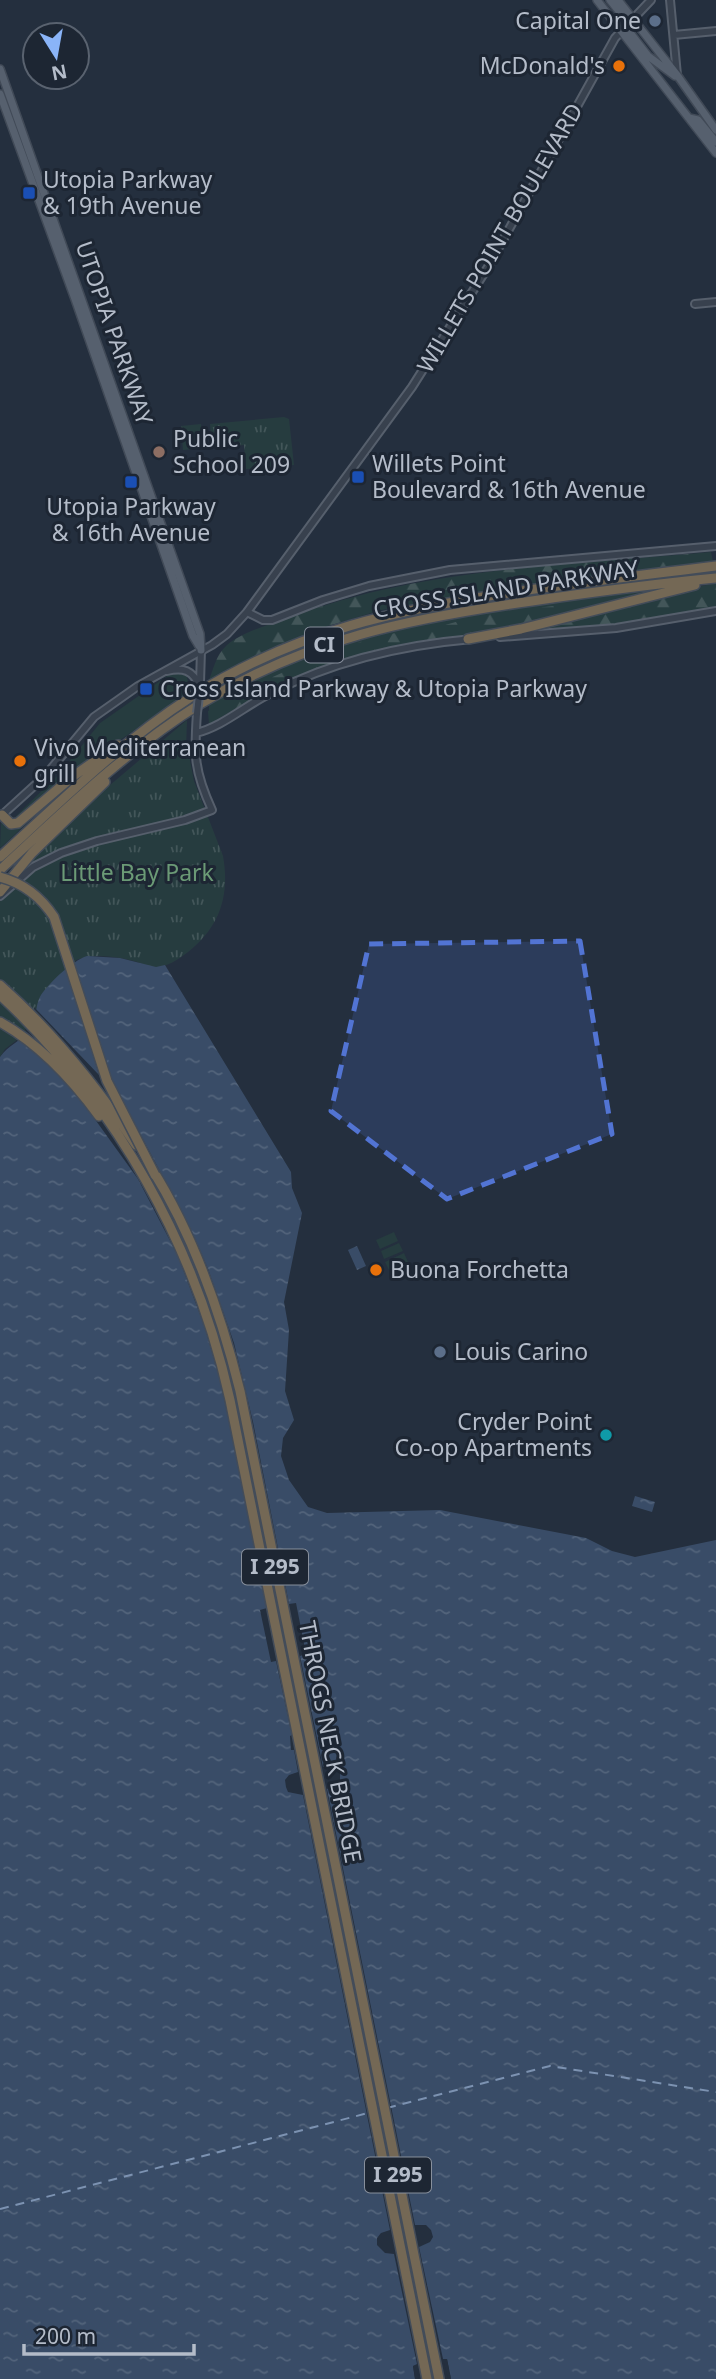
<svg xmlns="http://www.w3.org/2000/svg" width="716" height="2379" font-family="'Noto Sans',sans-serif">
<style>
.grass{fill:#263c3f}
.forest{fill:url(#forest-firs)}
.park{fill:url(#park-tufts)}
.water{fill:url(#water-ripples)}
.pier{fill:#242f3e}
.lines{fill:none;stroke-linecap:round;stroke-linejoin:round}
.ferry{stroke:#7c92b1;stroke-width:2;stroke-dasharray:9 7;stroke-linecap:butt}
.minor-casing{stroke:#565f6c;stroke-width:10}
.major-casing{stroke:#414a57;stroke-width:10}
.highway-casing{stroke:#434c59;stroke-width:12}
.minor{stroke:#38414e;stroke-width:6}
.major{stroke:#56606e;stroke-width:7}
.highway{stroke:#746855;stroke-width:9}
.minor-bridge-casing{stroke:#565f6c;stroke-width:10;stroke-linecap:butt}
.highway-bridge-casing{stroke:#434c59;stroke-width:12;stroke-linecap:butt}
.minor-bridge{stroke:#38414e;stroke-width:6}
.highway-bridge{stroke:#746855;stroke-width:9}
.marked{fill:#5274d3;fill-opacity:0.2;stroke:#5274d3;stroke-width:5;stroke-dasharray:14 9;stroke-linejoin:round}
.service-dot{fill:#5c6f8a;stroke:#1d2633;stroke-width:2.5}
.food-dot{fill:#e8710a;stroke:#1d2633;stroke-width:2.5}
.transit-dot{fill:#1a4fb4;stroke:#1d2633;stroke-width:2.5}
.education-dot{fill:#8d6e63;stroke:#1d2633;stroke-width:2.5}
.culture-dot{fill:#0f9aa8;stroke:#1d2633;stroke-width:2.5}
.labels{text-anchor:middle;stroke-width:6;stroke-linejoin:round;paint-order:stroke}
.shield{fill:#1d2633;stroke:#878f9c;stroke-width:2}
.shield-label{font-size:21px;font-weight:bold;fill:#b4bcc9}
.poi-label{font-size:23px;fill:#b4bcc9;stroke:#1d2633;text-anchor:start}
.street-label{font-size:23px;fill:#b4bcc9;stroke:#1d2633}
.park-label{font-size:23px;fill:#6b9a76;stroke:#1d2633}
</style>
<defs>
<pattern id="forest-firs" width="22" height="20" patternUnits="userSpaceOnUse" patternTransform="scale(1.75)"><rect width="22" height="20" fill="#263c3f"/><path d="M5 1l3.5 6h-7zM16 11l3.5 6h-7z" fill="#435659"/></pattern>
<pattern id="park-tufts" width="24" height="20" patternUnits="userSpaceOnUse" patternTransform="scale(1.75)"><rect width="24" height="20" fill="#263c3f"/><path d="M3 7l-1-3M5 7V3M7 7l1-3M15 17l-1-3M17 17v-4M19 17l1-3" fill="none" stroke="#435659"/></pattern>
<pattern id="water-ripples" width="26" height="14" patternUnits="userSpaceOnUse" patternTransform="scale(1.75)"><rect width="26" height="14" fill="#394c67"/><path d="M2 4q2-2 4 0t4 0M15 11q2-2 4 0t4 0" fill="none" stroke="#53647b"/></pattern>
</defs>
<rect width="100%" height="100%" fill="#242f3e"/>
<path class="grass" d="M656 590 484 634 400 644 353 656 264 692 209 724V704C268 672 331 643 397 628 482 609 570 600 656 590Z
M179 672 186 674 191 692 83 765 17 818 15 817 59 774 100 723 170 674Z
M62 790 7 842 0 848 1 823 11 828H17Z
M394 1232 398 1241 380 1249 376 1240Z
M399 1243 403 1251 384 1259 381 1251Z
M404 1253 408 1262 389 1270 385 1262Z"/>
<path class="forest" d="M711 552 713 562 568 580 381 610 325 627 277 646 208 682C214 669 215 656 227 645 242 632 266 626 285 619 421 567 568 565 711 552Z
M716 583V607L625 624 525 631 666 594Z
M571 604 577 605 578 611 484 634 400 644 353 656 264 692 209 724 208 711 253 686 319 656 378 636 445 625 484 614Z"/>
<path class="park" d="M284 417 289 419 294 465 246 469 244 445 212 448 210 424Z
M201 424 204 448 183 450 181 426Z
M187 720 186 747 190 746V761L194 781 223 856C230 895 220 927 188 952 177 960 168 967 155 967 149 967 141 963 134 961 115 956 94 953 76 960L30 1030 5 1049 0 1057V901L24 878 16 876 27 861 101 789 103 791Z"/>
<path class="water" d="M87 956 120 958 156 967 165 965 291 1172 292 1188 302 1213 284 1302 289 1330 285 1391 294 1420 283 1438 281 1456 289 1480 308 1507 327 1513 440 1510 586 1538 612 1551 635 1557 716 1540V2379H451L447 2359 413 2366 415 2379H0V1057C8 1045 20 1042 28 1031 38 1020 34 1007 41 995 50 982 72 961 87 956Z
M357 1246 366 1266 357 1270 348 1250Z
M635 1496 655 1502 652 1512 632 1506Z"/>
<path class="pier" d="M72 958 110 1077 191 1230 208 1269 234 1343 253 1422 289 1604 296 1603 306 1654 300 1656 323 1767 334 1768 340 1773V1782L335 1786 327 1789 415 2225H426L431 2230 433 2237 430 2242 419 2247 443 2359H447L451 2379H448L444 2363 417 2369 419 2379H415L413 2366 417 2364 394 2254 385 2253 377 2245V2238L381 2233 390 2230 303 1795 288 1792 286 1787 285 1780 289 1775 298 1772 294 1750H291L290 1736 292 1735 276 1661 271 1662 260 1610 267 1608 221 1383 204 1325 178 1256 138 1179 76 1093 25 1030 34 1014V1007L99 1075 66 965Z"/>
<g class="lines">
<path class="ferry" d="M387 2108 550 2066 716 2092
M0 2209 368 2113"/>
<g class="minor-casing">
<path id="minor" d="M670 0 677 75
M674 35 716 31
M695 304 716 302
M247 612 263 620H272L323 600 369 586 450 570 716 546
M500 637 616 628 716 611
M167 671C183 667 193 670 200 687
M200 683 201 650
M196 733C222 727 246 705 271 693 333 661 403 645 472 639
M1 816 45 776 94 717 138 686 212 645 227 634 247 612 412 387 488 267 615 38 651 0
M0 896 33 867 61 853 97 841 185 820 212 810C194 771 194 755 197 713"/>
</g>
<g class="major-casing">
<path id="major" d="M597 0 716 153
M610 0 622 15 631 19
M618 0 677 75 716 130
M621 31 631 34 648 56 675 76
M0 69 200 634 201 650
M0 94 75 299 193 636 199 646
M689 118 698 120 716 142"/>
</g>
<g class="highway-casing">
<path id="highway" d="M468 639 521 629 695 585
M2 815 11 824 18 823 72 777 118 745
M0 857C61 801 121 742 191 697 297 630 400 609 521 591 586 582 651 574 716 566
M0 870C63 812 126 750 200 704 310 638 407 619 532 601 593 592 654 584 716 578
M0 892 32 853 105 782
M0 985C53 1032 97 1087 136 1145
M0 995C116 1103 196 1246 230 1400L427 2379
M0 1022C41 1045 72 1079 99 1116
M152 1169C194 1236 221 1314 240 1391L439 2379"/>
</g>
<use href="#minor" class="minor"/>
<use href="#major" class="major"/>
<use href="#highway" class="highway"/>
<g class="minor-bridge-casing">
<path id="minor-bridge" d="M197 713 200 687"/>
</g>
<g class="highway-bridge-casing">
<path id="highway-bridge" d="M0 877C23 883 41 897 54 917L107 1081 155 1175"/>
</g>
<use href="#minor-bridge" class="minor-bridge"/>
<use href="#highway-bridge" class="highway-bridge"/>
</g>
<path class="marked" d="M580 941 612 1134 447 1199 331 1111 369 944Z"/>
<g class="service-dot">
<circle cx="655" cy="21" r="7"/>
<circle cx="440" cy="1352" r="7"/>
</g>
<g class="food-dot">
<circle cx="619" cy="66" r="7"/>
<circle cx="20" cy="761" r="7"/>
<circle cx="376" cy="1270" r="7"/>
</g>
<g class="transit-dot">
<rect x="22" y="186" width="14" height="14" rx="3.5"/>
<rect x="351" y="470" width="14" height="14" rx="3.5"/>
<rect x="124" y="475" width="14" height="14" rx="3.5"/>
<rect x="139" y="682" width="14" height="14" rx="3.5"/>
</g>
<circle class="education-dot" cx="159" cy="452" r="7"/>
<circle class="culture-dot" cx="606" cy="1435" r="7"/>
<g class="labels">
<g class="shield">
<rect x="305" y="627.5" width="38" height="35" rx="5"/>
<rect x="242" y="1549.5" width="66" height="35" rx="5"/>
<rect x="365" y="2157.5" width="66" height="35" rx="5"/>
</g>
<g class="shield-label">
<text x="324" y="652">CI</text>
<text x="275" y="1574">I 295</text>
<text x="398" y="2182">I 295</text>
</g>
<g class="poi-label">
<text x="641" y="29" text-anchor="end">Capital One</text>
<text x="605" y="74" text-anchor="end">McDonald's</text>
<text x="43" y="188">Utopia Parkway<tspan x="43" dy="26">&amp; 19th Avenue</tspan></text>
<text x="173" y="447">Public<tspan x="173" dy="26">School 209</tspan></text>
<text x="372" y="472">Willets Point<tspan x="372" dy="26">Boulevard &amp; 16th Avenue</tspan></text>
<text x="131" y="515" text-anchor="middle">Utopia Parkway<tspan x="131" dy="26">&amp; 16th Avenue</tspan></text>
<text x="160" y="697">Cross Island Parkway &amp; Utopia Parkway</text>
<text x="34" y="756">Vivo Mediterranean<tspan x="34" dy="26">grill</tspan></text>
<text x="390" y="1278">Buona Forchetta</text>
<text x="454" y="1360">Louis Carino</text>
<text x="592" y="1430" text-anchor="end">Cryder Point<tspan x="592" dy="26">Co-op Apartments</tspan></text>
</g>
<g class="street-label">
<text transform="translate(500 238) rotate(-60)" y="8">WILLETS POINT BOULEVARD</text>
<text transform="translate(114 333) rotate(71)" y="8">UTOPIA PARKWAY</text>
<text transform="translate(506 589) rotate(-9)" y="8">CROSS ISLAND PARKWAY</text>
<text transform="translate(330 1742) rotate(79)" y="8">THROGS NECK BRIDGE</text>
</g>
<g class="park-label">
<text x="137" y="881">Little Bay Park</text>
</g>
</g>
<g transform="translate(56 56) rotate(169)"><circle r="33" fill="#1d2633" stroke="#59626f" stroke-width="2"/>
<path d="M0-5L12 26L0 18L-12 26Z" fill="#8ab4f8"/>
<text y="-10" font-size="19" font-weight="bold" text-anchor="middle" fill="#b4bcc9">N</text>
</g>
<path d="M24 2344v10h170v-10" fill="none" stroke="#b4bcc9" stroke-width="3.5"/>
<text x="35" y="2344" font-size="21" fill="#b4bcc9" stroke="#1d2633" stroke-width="5" paint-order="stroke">200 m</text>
</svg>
